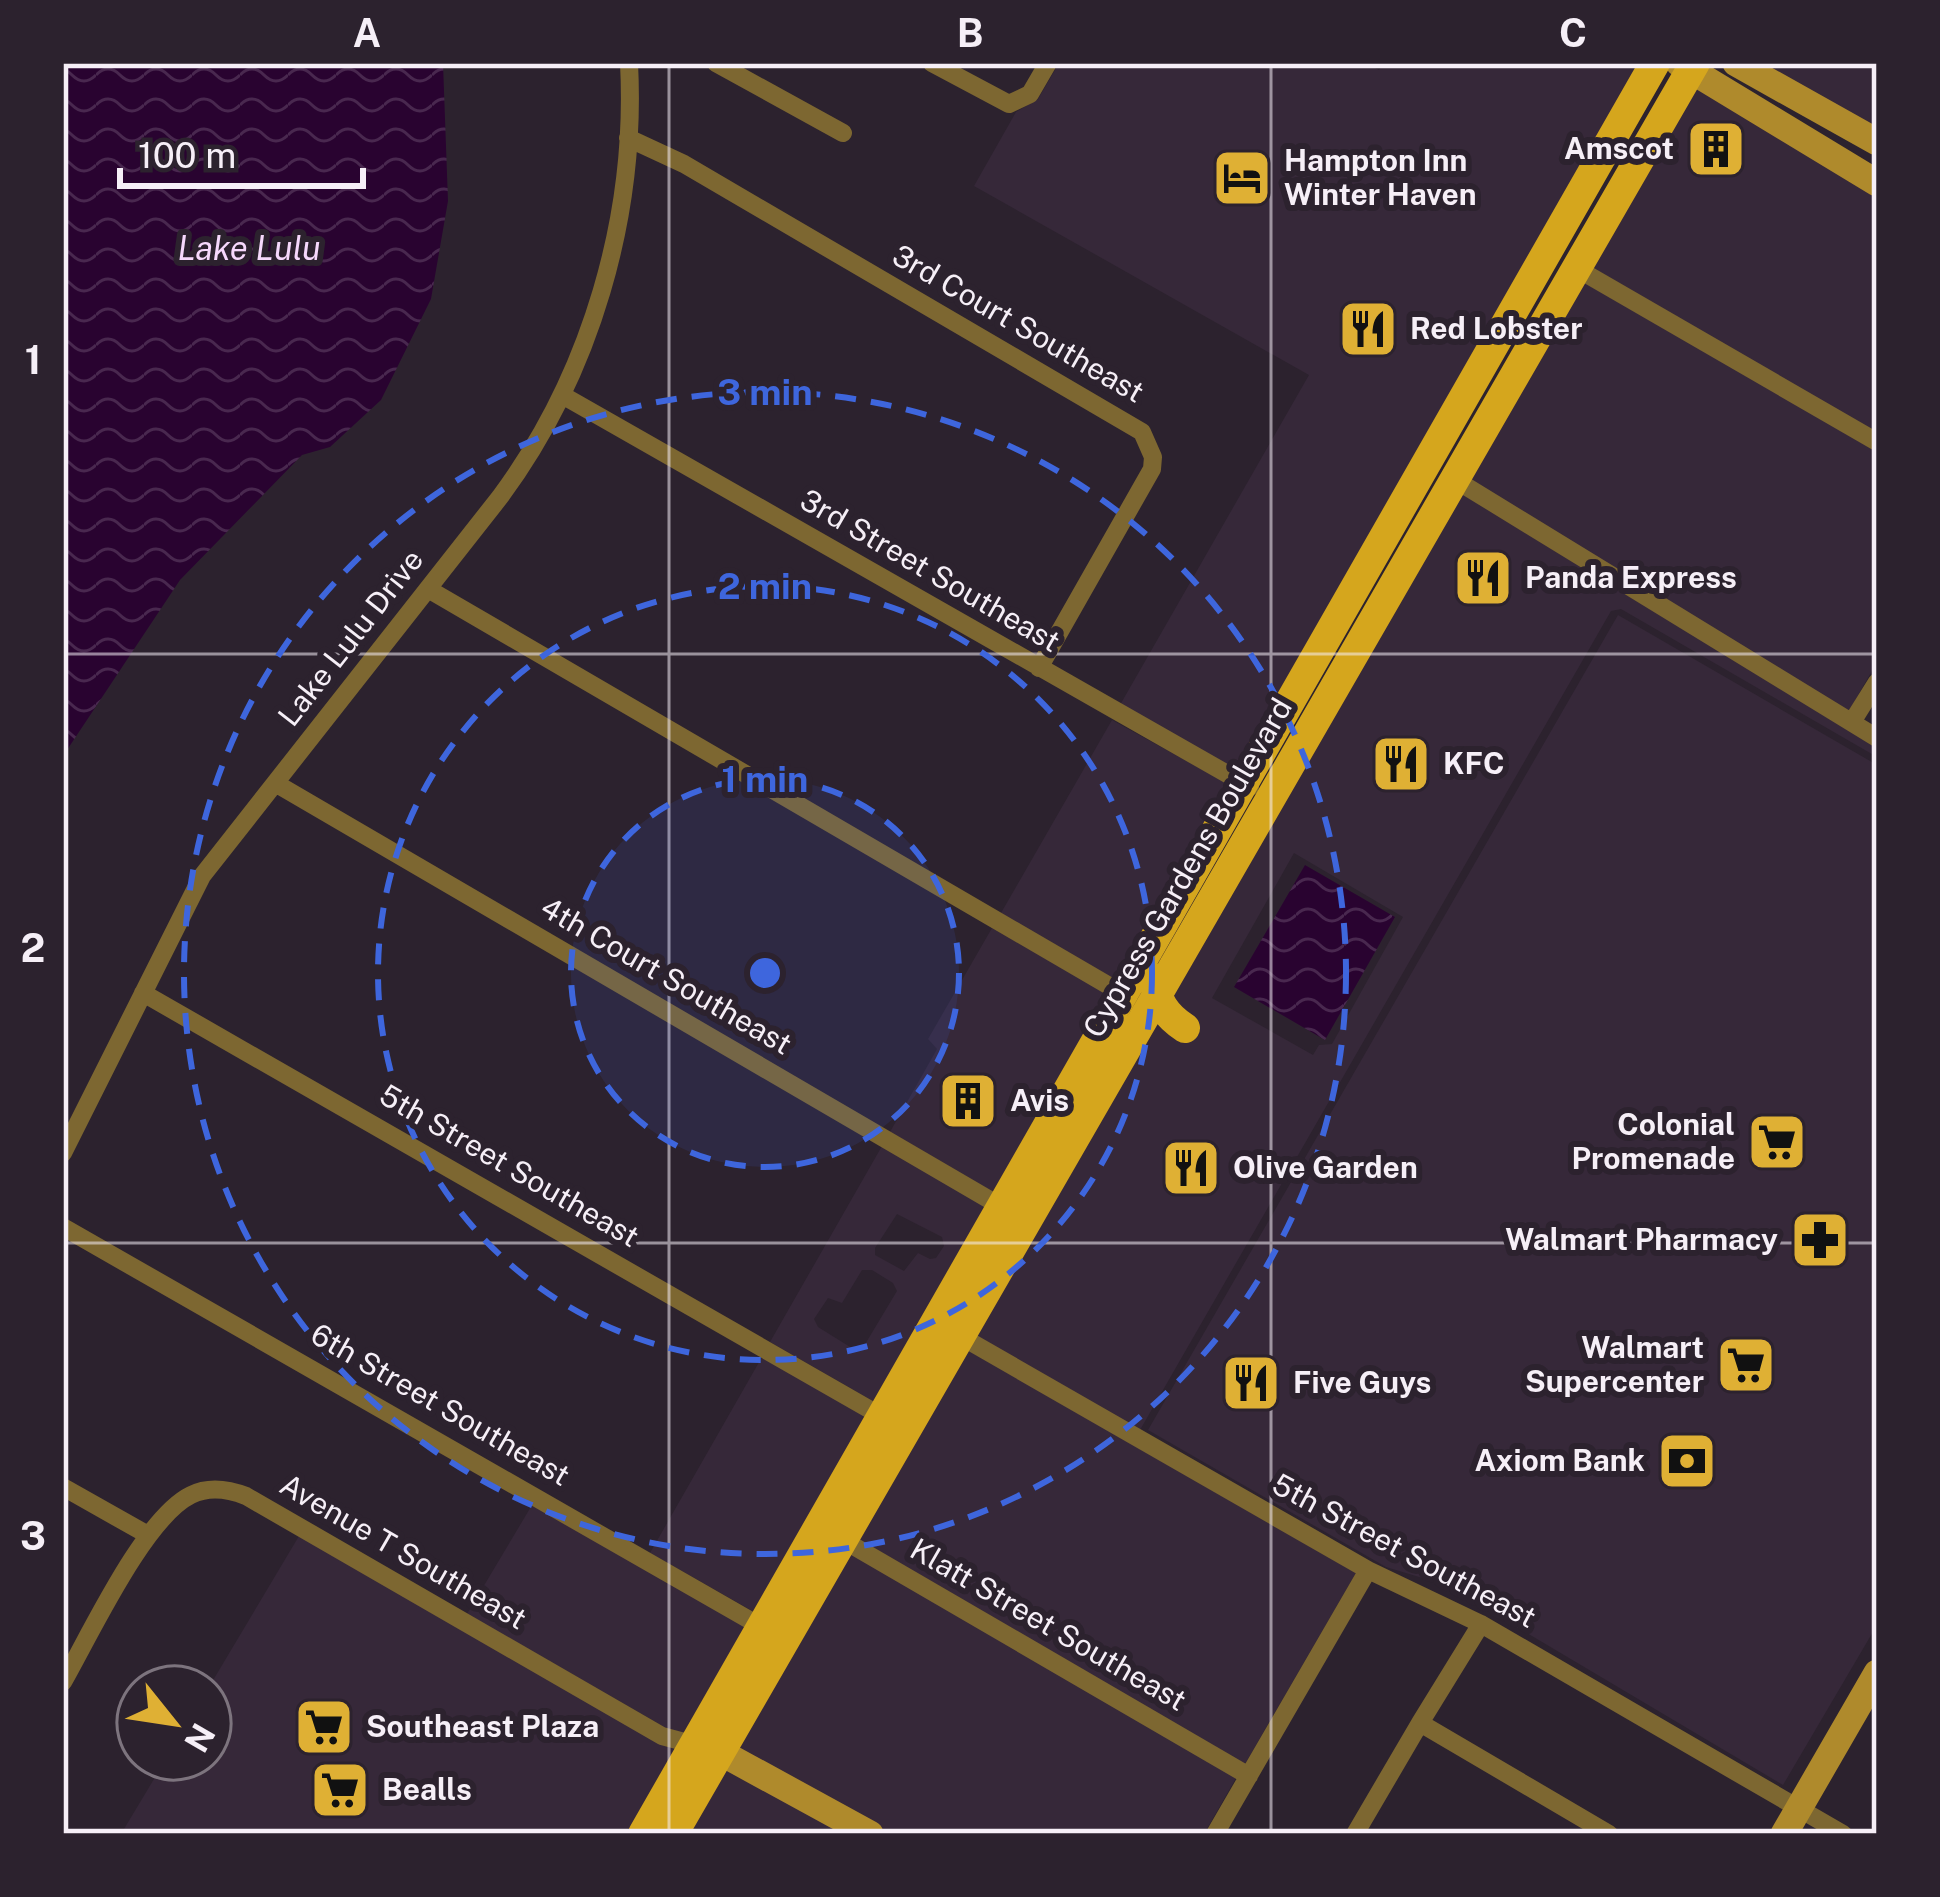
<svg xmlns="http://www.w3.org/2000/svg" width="1940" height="1897" font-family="'Public Sans',sans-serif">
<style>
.built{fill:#362839;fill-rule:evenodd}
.water{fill:url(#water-waves)}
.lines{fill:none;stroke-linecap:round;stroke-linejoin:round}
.street{stroke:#7d6731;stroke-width:18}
.secondary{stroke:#af8a2c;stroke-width:27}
.primary{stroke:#d5a61d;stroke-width:30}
.grid{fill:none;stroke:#f6eff7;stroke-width:3;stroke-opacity:0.55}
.ring{fill:none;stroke:#3e66dd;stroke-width:6;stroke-dasharray:21 15}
.labels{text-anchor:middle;stroke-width:12;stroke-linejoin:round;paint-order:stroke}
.poi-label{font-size:30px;font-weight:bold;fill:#f6eff7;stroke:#2c222e;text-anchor:start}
.street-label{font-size:30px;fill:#f6eff7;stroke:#2c222e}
.water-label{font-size:33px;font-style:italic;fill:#f6d8fc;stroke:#2c222e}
.centre{fill:#3e66dd;stroke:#2c222e;stroke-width:6}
.ring-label{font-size:36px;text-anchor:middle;font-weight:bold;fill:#3e66dd;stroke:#2c222e;stroke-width:12;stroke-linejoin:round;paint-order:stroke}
.neatline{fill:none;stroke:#f6eff7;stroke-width:4.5}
.grid-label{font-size:39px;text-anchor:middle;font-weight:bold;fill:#f6eff7}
</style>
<defs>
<pattern id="water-waves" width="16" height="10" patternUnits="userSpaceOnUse" patternTransform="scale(3)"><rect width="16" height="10" fill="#290330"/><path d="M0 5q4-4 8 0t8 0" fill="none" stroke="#49284f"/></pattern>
</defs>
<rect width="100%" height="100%" fill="#2c222e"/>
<path class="built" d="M1059 63H1365L1379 70 1383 63H1645L1241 772 1120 705 1309 375 974 186 1016 112 1038 99Z
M1753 63H1877V132Z
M1695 82 1877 185V433L1588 265Z
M1580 280 1877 452V662L1849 711 1466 477Z
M1457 491 1877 748V757L1621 609 1611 611 1140 1430 972 1333ZM1294 853 1403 917 1332 1044 1319 1045 1313 1055 1212 998Z
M1618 615 1877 765V1625L1783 1785 1446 1585 1386 1567 1148 1430Z
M1112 720 1232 786 1119 982 1001 913Z
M992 928 1111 996 998 1195 890 1132 937 1049 928 1039Z
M882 1146 989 1209 878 1404 770 1342ZM897 1214 942 1237 944 1246 936 1258 930 1259 918 1253 904 1271 875 1255V1248ZM862 1270H872L893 1283 897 1291 864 1346 855 1350 818 1327 814 1319 828 1298 842 1303Z
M964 1348 1356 1573 1245 1764 855 1537Z
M762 1357 870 1419 756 1613 650 1553Z
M532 1505 748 1628 688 1735 666 1728 467 1614Z
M299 1536 658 1743 679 1751 632 1834H121L166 1759H210L209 1687Z
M847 1551 1236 1778 1204 1834H888L733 1749Z
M724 1764 853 1834H683Z"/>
<path class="water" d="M63 63H443L448 201 431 299 381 400 330 447 302 455 180 580 63 756Z
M1305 865 1395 917 1325 1040 1234 987Z"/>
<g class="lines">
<path class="street" d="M716 63 843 133
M932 63 1009 104 1030 94 1048 63
M628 138 684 164 1142 432 1153 457 1152 469 1039 668
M1576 268 1877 442
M562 395 1250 787
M1454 479 1877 738
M428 589 1123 994
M1852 722 1877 682
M275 783 1007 1210
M143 993 888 1420
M63 1153 202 876 500 497C591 374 637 216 629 63
M63 1227 767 1630
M955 1333 1368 1570 1481 1624 1843 1834
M63 1487 148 1535
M838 1537 1249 1776
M63 1682C90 1635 144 1518 191 1495 209 1486 228 1489 246 1496L662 1736 699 1746
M1420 1723 1481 1624
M1215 1834 1368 1570
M1355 1834 1420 1723 1609 1834"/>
<path class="secondary" d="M1679 63 1877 183
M1736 63 1877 142
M720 1752 870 1834
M1784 1834 1877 1673"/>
<path class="primary" d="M1154 978C1156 1001 1166 1016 1185 1028
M643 1834 1655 63
M673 1834 1695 63"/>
</g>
<path class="grid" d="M669 63V1834M1271 63V1834M63 654H1877M63 1243H1877"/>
<circle cx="765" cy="973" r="194" fill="#3e66dd" fill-opacity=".12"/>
<g class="ring">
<circle cx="765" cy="973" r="194"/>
<circle cx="765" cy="973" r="387"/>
<circle cx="765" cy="973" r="581"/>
</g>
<defs>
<g id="building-square" transform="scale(3)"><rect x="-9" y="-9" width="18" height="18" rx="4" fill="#dfb034" stroke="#2c222e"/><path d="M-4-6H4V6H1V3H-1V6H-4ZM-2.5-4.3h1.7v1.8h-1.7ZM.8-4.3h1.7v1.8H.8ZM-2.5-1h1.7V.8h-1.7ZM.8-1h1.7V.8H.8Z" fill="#111"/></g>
<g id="hotel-square" transform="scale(3)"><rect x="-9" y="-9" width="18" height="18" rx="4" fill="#dfb034" stroke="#2c222e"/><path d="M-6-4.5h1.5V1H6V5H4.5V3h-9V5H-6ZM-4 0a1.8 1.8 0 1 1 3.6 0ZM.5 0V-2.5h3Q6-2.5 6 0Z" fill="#111"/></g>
<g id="restaurant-square" transform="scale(3)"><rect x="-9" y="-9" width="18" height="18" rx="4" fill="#dfb034" stroke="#2c222e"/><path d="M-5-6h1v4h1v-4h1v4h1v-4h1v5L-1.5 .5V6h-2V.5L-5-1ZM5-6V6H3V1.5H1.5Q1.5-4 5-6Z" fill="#111"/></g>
<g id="supermarket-square" transform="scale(3)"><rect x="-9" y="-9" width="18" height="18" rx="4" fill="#dfb034" stroke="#2c222e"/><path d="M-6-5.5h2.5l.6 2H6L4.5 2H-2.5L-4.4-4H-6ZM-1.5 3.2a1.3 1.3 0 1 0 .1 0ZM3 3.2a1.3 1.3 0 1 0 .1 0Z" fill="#111"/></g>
<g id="pharmacy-square" transform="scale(3)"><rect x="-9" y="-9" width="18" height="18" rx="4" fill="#dfb034" stroke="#2c222e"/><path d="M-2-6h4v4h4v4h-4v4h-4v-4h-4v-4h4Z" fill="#111"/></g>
<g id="bank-square" transform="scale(3)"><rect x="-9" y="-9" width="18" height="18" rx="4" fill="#dfb034" stroke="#2c222e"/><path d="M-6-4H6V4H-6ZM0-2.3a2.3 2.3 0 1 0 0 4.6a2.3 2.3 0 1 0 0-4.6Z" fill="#111"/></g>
</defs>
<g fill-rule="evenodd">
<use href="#building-square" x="1716" y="149"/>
<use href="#hotel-square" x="1242" y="178"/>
<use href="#restaurant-square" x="1368" y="329"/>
<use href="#restaurant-square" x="1483" y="578"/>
<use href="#restaurant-square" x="1401" y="764"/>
<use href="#building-square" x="968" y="1101"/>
<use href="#supermarket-square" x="1777" y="1142"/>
<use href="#restaurant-square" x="1191" y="1168"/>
<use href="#pharmacy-square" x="1820" y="1240"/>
<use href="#supermarket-square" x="1746" y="1365"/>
<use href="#restaurant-square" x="1251" y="1383"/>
<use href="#bank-square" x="1687" y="1461"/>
<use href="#supermarket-square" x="324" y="1727"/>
<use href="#supermarket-square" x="340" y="1790"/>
</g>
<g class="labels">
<g class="poi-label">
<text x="1674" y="159" text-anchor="end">Amscot</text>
<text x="1284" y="171">Hampton Inn<tspan x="1284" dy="34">Winter Haven</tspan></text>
<text x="1410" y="339">Red Lobster</text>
<text x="1525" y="588">Panda Express</text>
<text x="1443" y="774">KFC</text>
<text x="1010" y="1111">Avis</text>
<text x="1735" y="1135" text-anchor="end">Colonial<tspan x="1735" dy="34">Promenade</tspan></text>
<text x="1233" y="1178">Olive Garden</text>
<text x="1778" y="1250" text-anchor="end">Walmart Pharmacy</text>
<text x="1704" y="1358" text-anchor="end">Walmart<tspan x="1704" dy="34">Supercenter</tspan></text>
<text x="1293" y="1393">Five Guys</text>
<text x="1645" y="1471" text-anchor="end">Axiom Bank</text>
<text x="366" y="1737">Southeast Plaza</text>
<text x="382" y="1800">Bealls</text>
</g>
<g class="street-label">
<text transform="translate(1018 324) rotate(30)" y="10">3rd Court Southeast</text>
<text transform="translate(930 571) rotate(30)" y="10">3rd Street Southeast</text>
<text transform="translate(351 638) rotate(-52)" y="10">Lake Lulu Drive</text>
<text transform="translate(1188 868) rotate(-60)" y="10">Cypress Gardens Boulevard</text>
<text transform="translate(666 976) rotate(30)" y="10">4th Court Southeast</text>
<text transform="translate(509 1166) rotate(30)" y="10">5th Street Southeast</text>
<text transform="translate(440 1405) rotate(30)" y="10">6th Street Southeast</text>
<text transform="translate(1404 1551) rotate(28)" y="10">5th Street Southeast</text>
<text transform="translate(403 1552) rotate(30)" y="10">Avenue T Southeast</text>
<text transform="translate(1048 1625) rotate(30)" y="10">Klatt Street Southeast</text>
</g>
<g class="water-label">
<text x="249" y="260">Lake Lulu</text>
</g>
</g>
<circle cx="765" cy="973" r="18" class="centre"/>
<g class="ring-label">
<text x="765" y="405">3 min</text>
<text x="765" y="599">2 min</text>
<text x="765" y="792">1 min</text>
</g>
<rect width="1940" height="1897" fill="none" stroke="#2c222e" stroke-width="132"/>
<g transform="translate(174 1723) rotate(120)"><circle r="57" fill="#2c222e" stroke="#7d747e" stroke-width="3"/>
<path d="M0-9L21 45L0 30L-21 45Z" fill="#dfb034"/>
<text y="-18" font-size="33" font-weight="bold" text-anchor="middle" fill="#f6eff7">N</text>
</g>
<path d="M120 168v18h243v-18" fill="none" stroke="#f6eff7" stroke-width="6"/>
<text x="138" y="168" font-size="36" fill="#f6eff7" stroke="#2c222e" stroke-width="9" paint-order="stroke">100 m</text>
<rect x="66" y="66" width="1808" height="1765" class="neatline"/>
<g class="grid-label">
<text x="367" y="47">A</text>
<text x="970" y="47">B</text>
<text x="1573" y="47">C</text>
<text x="33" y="374">1</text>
<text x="33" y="962">2</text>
<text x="33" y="1550">3</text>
</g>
</svg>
